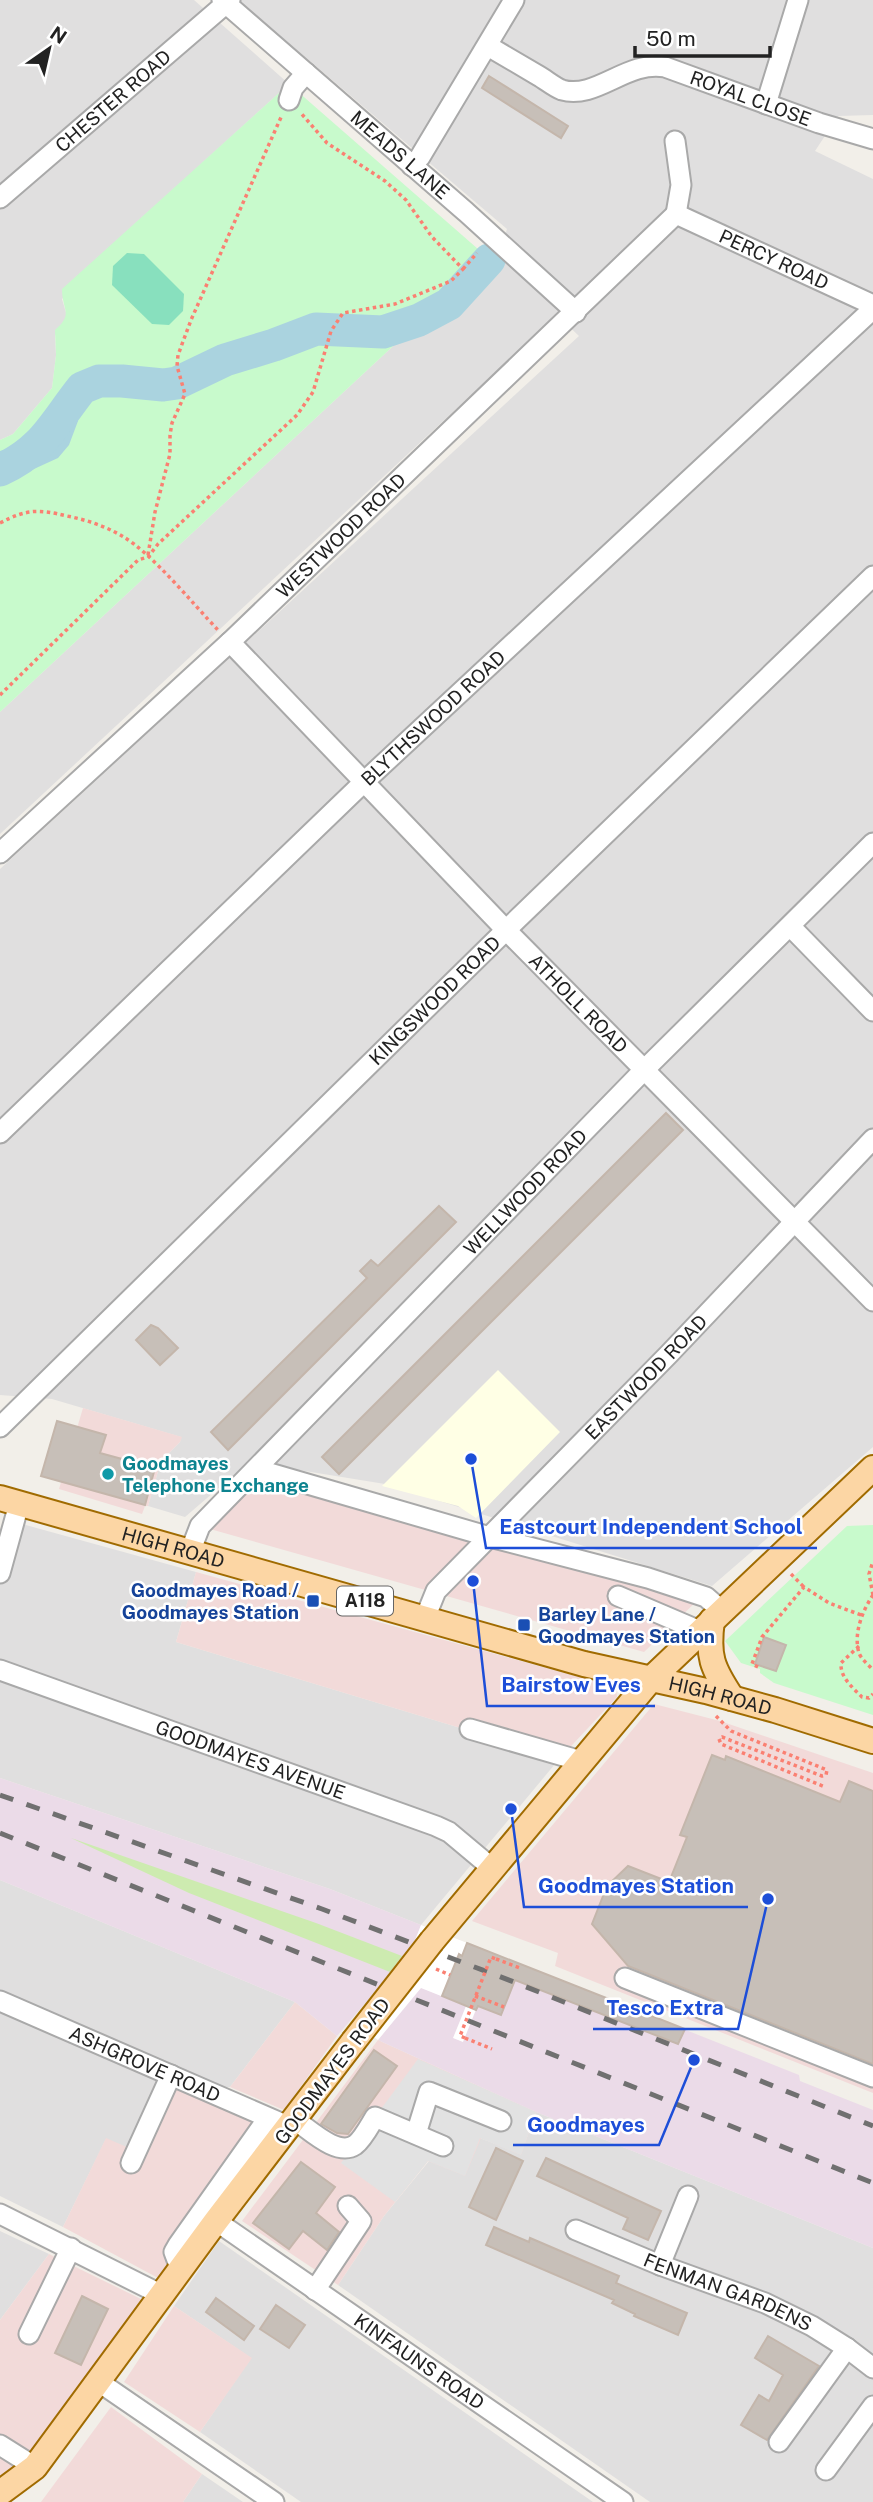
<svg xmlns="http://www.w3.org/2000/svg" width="873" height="2502" font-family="'Public Sans',sans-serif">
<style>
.residential{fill:#e0dfdf}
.commercial{fill:#f2dad9}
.industrial{fill:#ebdbe8}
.education{fill:#ffffe5}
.grass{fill:#cdebb0}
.park{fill:#c8facc}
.pitch{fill:#88e0be}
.parking{fill:#e2e2e2}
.water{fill:#aad3df}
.pier{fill:#fff}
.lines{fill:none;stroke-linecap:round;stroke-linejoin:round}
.river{stroke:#aad3df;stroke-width:33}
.building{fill:#c7bfb8;stroke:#c4b6ab;stroke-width:2}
.minor-casing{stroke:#a9a9a9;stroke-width:23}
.major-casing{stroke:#a06b00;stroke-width:28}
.path{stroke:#fa8072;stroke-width:3.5;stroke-dasharray:3.5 3.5;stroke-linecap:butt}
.minor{stroke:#fff;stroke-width:19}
.major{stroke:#fcd6a4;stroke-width:24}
.rail{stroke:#707070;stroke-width:5;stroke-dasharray:14 14;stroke-linecap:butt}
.major-bridge-casing{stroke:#a06b00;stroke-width:28;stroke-linecap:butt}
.path-bridge{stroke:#fa8072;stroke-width:3.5;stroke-dasharray:3.5 3.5;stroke-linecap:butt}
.major-bridge{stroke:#fcd6a4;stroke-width:24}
.culture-dot{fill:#0f9aa8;stroke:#fff;stroke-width:2.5}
.transit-dot{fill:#1a4fb4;stroke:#fff;stroke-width:2.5}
.labels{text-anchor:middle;stroke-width:5;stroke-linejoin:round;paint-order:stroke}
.shield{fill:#fff;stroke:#646464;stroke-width:2}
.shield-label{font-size:18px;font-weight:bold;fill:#222}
.street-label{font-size:19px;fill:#222;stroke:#fff}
.culture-label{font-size:19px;font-weight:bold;fill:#0d838f;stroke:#fff;text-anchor:start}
.transit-label{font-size:19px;font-weight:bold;fill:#164399;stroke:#fff;text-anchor:end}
.leader{fill:none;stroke:#1d4ed8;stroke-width:2.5}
.callout-dot{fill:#1d4ed8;stroke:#fff;stroke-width:2.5}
.callout-label{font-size:21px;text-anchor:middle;font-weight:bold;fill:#1d4ed8;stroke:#fff;stroke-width:5;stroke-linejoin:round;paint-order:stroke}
</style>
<rect width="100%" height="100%" fill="#f2efe9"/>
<path class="residential" d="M0 0H194L289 84 201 164 62 299 67 316 55 336 56 355 52 388 13 434 0 440Z
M238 0H873V115L838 116 815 151 873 179V1447L712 1586 385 1484 249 1462 185 1517 148 1506 161 1461 180 1442 181 1437 52 1399 0 1395V869L579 336 557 315 0 834V712L405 335 453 309 496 263 507 229Z
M4 1519 196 1572 176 1642 560 1758 421 1925 330 1889 0 1778V1530Z
M0 1880 295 2002 230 2087 178 2089 159 2082 130 2149 106 2139 63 2227 0 2196Z
M536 2112 873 2248V2502H650L338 2285 384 2216 429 2161 480 2138 521 2154Z
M0 2231 49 2254 0 2320Z
M219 2241 593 2502H301L200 2432 251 2358 174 2306Z
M202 2474 243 2502H183Z"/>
<path class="commercial" d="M83 1408 182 1437 180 1442 161 1461 148 1506H145L142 1514 59 1489Z
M268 1469 701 1597 644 1652 210 1529Z
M196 1572 616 1687 617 1697 560 1758 176 1642Z
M654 1704 720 1721 873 1773V2093L555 1966 558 1953 472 1921Z
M295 2002 337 2036 284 2110 230 2087Z
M378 2040 536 2112 521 2155 481 2138 465 2176 428 2161 384 2216 338 2285 242 2221Z
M159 2082 271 2128 160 2279 63 2227 106 2138 129 2148Z
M49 2254 143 2300 54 2429 5 2479 0 2481V2320Z
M174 2306 252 2358 200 2432 124 2382Z
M111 2407 202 2474 183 2502H41Z"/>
<path class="industrial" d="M0 1778 330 1889 421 1925 416 1940 467 1943 799 2075 800 2081 873 2110V2248L536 2112 378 2040 405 2006 373 1994 337 2036 295 2002 0 1880Z"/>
<path class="education" d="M498 1370 560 1432 476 1518 458 1506 382 1486Z"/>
<path class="grass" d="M71 1838 316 1923 402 1956 390 1972 189 1893Z"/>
<path class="park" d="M289 84 486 256 416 329 405 335 0 712V440L13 434 52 388 56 355 55 330C74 313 62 311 62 289Z
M873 1525V1715L774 1683 760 1673V1669L741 1663 725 1641 847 1526Z"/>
<path class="pitch" d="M127 253 144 254 184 294 183 311 169 325 152 324 112 285 113 266Z"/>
<path class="parking" d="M418 2059 536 2112 521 2155 480 2138 465 2176 428 2161 395 2202 341 2163Z"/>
<path class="water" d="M64 405 77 415 78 421 69 445 58 458 12 479 0 473V451C11 448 23 445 32 437 44 427 49 411 64 405Z"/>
<path class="pier" d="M421 1925 498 1955 463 2042 453 2038 466 2006 421 1988 378 2040 352 2021 415 1940Z"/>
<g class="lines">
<path class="river" d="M0 470C44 450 54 423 82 388L99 381H122L163 385 177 383 225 360 274 345 316 329 383 332 419 320 449 304 489 260"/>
</g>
<path class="building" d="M489 76 568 126 561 138 482 88Z
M666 1113 683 1130 339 1474 322 1457Z
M439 1206 456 1222 228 1450 211 1432 367 1278 360 1271 371 1260 378 1266Z
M151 1325 158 1328 178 1348 160 1365 136 1340Z
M57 1421 106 1435 100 1453 155 1468 145 1505 41 1476Z
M764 1637 786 1645 776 1671 755 1664Z
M712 1755 725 1760 726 1756 840 1802 849 1781 873 1791V2064L628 1966 592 1924 607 1886 628 1866 669 1882 687 1837 680 1835Z
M467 1943 685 2029 678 2044 515 1980 501 2015 478 2006 476 2010 442 1996 459 1954 462 1956Z
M374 2050 397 2066 348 2134 337 2133 321 2124Z
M496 2148 523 2161 496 2220 469 2207Z
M546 2158 661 2211 648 2240 623 2229 628 2218 537 2176Z
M301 2162 335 2187 316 2213 339 2232 327 2250 303 2231 289 2249 253 2223Z
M494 2227 529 2242 530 2238 619 2276 616 2283 687 2313 678 2335 634 2316 635 2314 612 2303 614 2300 486 2245Z
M82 2296 108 2309 81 2365 55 2353Z
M216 2298 254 2326 244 2340 206 2312Z
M276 2305 305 2325 289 2348 260 2329Z
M768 2336 819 2366 767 2440 741 2425 759 2395 769 2401 783 2375 755 2358Z"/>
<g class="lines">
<g class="minor-casing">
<g id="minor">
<path id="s1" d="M222 0 466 212 576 312"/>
<path id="s2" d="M488 46C505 56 522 66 539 76 546 80 554 87 562 90 596 100 627 60 665 67L819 123 873 139"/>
<path d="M289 100 293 88 306 73"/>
<path d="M766 104 798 0"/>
<path d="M675 141 681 185 676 214"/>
<path d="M412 166 420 157 514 0"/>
<path id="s3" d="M0 198 230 0"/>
<path id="s4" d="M676 214 873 305"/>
<path id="s5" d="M230 642 506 930 873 1301"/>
<path id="s6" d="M0 853 230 642 676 214"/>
<path d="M790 926 873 1011"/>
<path id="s7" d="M0 1133 365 781 873 309"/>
<path id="s8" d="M0 1427 506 930 873 576"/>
<path d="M256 1469 490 1537 648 1578 706 1597 722 1611"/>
<path id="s9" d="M190 1552 200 1526 643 1071 873 843"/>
<path d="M0 1573 19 1504"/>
<path d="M618 1596 700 1631"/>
<path id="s10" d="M425 1618 436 1591 669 1354 873 1139"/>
<path id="s11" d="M0 1670 436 1826 449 1832 492 1868"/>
<path d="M470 1729 581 1761"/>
<path d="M625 1978 873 2077"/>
<path id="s12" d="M0 2001 290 2127"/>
<path d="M295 2120C309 2129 337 2157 355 2145 363 2139 370 2125 375 2117L443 2146"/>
<path d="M416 2134 429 2092 501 2121"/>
<path d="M131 2163 171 2075"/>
<path d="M0 2214 162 2295"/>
<path id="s13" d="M216 2221 623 2502"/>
<path id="s14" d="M576 2230 660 2265 765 2303 812 2326 847 2348 873 2368"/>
<path d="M183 2265 177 2260 174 2252 178 2245 268 2118"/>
<path d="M660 2265 688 2196"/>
<path d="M315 2290 361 2221 348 2206"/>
<path d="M29 2334 71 2248"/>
<path d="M99 2382 274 2502"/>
<path d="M779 2442 847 2348"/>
<path d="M0 2445 35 2467"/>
<path d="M826 2470 873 2406"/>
</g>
</g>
<g class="major-casing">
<g id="major">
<path id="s15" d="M0 1498 584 1664 706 1691 775 1710 873 1741"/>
<path d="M712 1620C707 1656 712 1668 732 1698"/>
<path d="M432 1941 651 1679 873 1468"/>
<path d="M0 2493 35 2467 216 2221 353 2042"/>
</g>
</g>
<path class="path" d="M463 269 477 253
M0 523C27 509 38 509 67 516 87 520 105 526 122 536 152 553 193 604 218 630
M148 555 155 512 170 454V435L172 423 185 394 177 366 178 355 191 320 282 115
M0 695 138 560 148 557 158 544 297 415 313 392 331 331 343 313 395 304 451 281 463 269 432 237 406 200 385 181 327 143 300 112
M791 1574 804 1587
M873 1595C863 1610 853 1633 859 1653 861 1659 869 1665 873 1670
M873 1595 869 1574 873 1561
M859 1646 841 1663C840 1677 852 1687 862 1697L869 1698 873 1694
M758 1667 752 1664 762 1637 804 1587 829 1603 861 1615
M716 1716 731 1731 827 1770 826 1775 822 1776 722 1737 719 1739 721 1744 825 1787
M496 1959 520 1968
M436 1969 450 1975
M475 1996 504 2007
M465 2038 492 2049"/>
<use href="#minor" class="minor"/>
<use href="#major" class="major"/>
<path class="rail" d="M0 1795 322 1909 514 1982 873 2126
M0 1833 873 2183"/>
<g class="major-bridge-casing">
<path id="major-bridge" d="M353 2042 432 1941"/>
</g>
<path class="path-bridge" d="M465 2038 460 2036 491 1957 496 1959"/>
<use href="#major-bridge" class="major-bridge"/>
</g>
<circle class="culture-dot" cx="108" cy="1474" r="7"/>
<g class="transit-dot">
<rect x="306" y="1594" width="14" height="14" rx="3.5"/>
<rect x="517" y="1618" width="14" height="14" rx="3.5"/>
</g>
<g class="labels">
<rect class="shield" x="337" y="1586.5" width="56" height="29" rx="5"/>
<g class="shield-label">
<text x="365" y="1607">A118</text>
</g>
<g class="street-label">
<text dy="7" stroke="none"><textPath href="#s2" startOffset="285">ROYAL CLOSE</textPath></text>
<text dy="7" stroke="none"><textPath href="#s3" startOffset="149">CHESTER ROAD</textPath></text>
<text dy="7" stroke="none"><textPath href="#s1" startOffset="236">MEADS LANE</textPath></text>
<text dy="7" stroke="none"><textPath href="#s4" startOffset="108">PERCY ROAD</textPath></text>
<text dy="7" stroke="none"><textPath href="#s6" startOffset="466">WESTWOOD ROAD</textPath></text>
<text dy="7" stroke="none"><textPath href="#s7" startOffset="600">BLYTHSWOOD ROAD</textPath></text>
<text dy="7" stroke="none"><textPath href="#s8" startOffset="609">KINGSWOOD ROAD</textPath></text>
<text dy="7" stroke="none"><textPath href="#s5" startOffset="502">ATHOLL ROAD</textPath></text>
<text dy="7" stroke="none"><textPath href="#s9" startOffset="494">WELLWOOD ROAD</textPath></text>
<text dy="7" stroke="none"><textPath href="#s10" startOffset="329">EASTWOOD ROAD</textPath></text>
<text dy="7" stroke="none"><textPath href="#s15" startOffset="180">HIGH ROAD</textPath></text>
<text dy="7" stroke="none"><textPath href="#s15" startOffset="747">HIGH ROAD</textPath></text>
<text dy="7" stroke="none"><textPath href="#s11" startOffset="266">GOODMAYES AVENUE</textPath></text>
<text dy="7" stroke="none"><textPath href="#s12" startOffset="158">ASHGROVE ROAD</textPath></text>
<text transform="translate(332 2071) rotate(-53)" y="7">GOODMAYES ROAD</text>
<text dy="7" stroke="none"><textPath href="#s14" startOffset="164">FENMAN GARDENS</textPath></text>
<text dy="7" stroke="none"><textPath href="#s13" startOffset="247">KINFAUNS ROAD</textPath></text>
</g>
<g class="culture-label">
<text x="122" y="1470">Goodmayes<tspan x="122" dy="22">Telephone Exchange</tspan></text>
</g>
<g class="transit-label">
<text x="299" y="1597">Goodmayes Road /<tspan x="299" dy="22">Goodmayes Station</tspan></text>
<text x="538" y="1621" text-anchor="start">Barley Lane /<tspan x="538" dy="22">Goodmayes Station</tspan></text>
</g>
</g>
<path class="leader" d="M471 1459L486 1548H817M473 1581L487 1706H655M511 1809L524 1907H748M768 1899L738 2029H593M694 2060L659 2145H513"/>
<g class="callout-dot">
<circle cx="471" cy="1459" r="7"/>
<circle cx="473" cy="1581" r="7"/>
<circle cx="511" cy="1809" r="7"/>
<circle cx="768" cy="1899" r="7"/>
<circle cx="694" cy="2060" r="7"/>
</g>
<g class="callout-label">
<text x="651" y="1534">Eastcourt Independent School</text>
<text x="571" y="1692">Bairstow Eves</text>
<text x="636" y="1893">Goodmayes Station</text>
<text x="665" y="2015">Tesco Extra</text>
<text x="586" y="2132">Goodmayes</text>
</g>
<g transform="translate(49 49) rotate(34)" stroke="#ffffff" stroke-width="5" paint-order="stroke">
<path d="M0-5L12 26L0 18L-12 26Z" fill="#222222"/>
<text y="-10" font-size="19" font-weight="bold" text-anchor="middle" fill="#222222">N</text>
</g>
<path d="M635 46v10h135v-10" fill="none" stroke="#222222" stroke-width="3.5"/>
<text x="646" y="46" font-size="21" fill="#222222" stroke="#ffffff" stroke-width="5" paint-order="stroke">50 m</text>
</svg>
